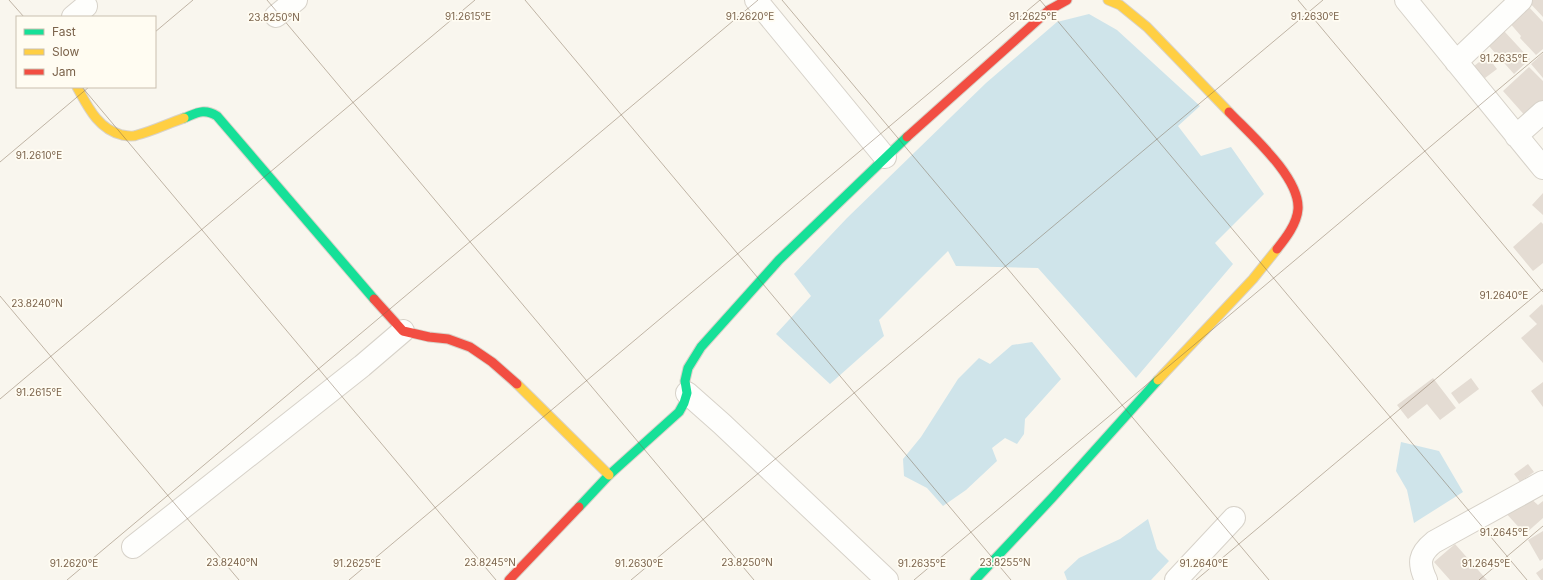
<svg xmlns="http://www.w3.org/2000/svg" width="1543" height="580" font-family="Inter,sans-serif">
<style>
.water{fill:#cfe4ea}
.building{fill:#e4dcd3}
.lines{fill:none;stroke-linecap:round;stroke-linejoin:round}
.street-casing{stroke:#d7d2c9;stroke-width:24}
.fast-casing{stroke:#d8d2c9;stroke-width:11}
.slow-casing{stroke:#d8d2c9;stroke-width:11}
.jam-casing{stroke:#d8d2c9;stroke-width:11}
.street{stroke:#fefefc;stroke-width:22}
.fast{stroke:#16e098;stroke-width:9}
.slow{stroke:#ffcf43;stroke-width:9}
.jam{stroke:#f24e42;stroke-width:9}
.ticks{fill:none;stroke:#7b634b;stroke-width:1;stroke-opacity:0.45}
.ticks-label{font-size:10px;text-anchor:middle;fill:#7b634b;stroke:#fffcf2;stroke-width:3.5;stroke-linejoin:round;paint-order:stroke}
</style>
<rect width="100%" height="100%" fill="#f9f6ee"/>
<path class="water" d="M1089 14 1117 30 1200 106 1178 126 1201 156 1231 147 1264 194 1215 243 1233 264 1136 378 1038 268 956 266 948 251 879 320 884 336 830 384 776 334 811 296 794 274 847 218 986 83 1057 22Z
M1032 342 1061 379 1025 419 1024 434 1017 444 1005 438 992 448 997 461 966 490 943 506 927 488 904 476 903 459 921 437 958 379 979 358 990 364 1012 345Z
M1401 442 1439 451 1463 492 1414 523 1407 490 1396 471Z
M1148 519 1157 549 1169 561 1151 580H1067L1064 572 1079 558 1120 539Z"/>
<path class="building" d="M1527 0H1543V17Z
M1526 4 1543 22V49L1536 55 1520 38 1521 36 1508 21Z
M1504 31 1530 59 1514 74 1488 45Z
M1543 53V78L1531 64Z
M1487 56 1497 69 1485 78 1474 66Z
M1529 67 1543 81V109L1529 120 1503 91Z
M1543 193V215L1532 205Z
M1541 222 1543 224V263L1533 271 1513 247Z
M1542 304 1543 306V363L1521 338 1537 324 1529 316Z
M1433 378 1456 408 1440 420 1427 404 1408 419 1397 405Z
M1471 378 1479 389 1459 404 1451 393Z
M1543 382V407L1531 391Z
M1528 464 1534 472 1520 482 1514 474Z
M1528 496 1538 505 1543 501V518L1525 534 1503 510Z
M1543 531V559L1540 561 1528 540Z
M1455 544 1487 580H1450L1434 562Z
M1543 568V580H1541L1536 573Z"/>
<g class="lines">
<g class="street-casing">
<path id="street" d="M756 0 885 157
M1406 0 1543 168
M276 16 296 0
M73 17 86 6
M1456 62 1521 0
M1516 136 1543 112
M687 393 722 424 887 580
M133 547 362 366 403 331
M1176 580 1234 518
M1426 580C1418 563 1419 554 1434 542L1543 482"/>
</g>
<g class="fast-casing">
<path id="fast" d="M184 118C197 113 204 108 217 116L374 299
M579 507 609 475 679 412 684 403 687 393 685 381 688 368 701 347 779 260 907 137
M975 580 1052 498 1158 380"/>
</g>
<g class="slow-casing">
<path id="slow" d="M1108 0 1120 5 1147 27 1229 112
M77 87C88 107 98 129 122 135 127 136 133 137 137 135 153 131 169 123 184 118
M1158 380 1253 279 1277 249
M517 384 609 475"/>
</g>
<g class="jam-casing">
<path id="jam" d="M1229 112C1250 134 1300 177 1298 209 1297 224 1285 239 1277 249
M907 137 1049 10 1067 0
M374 299 403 331 429 337 448 339 470 347 492 362 517 384
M509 580 579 507"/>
</g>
<use href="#street" class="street"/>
<use href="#fast" class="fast"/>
<use href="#slow" class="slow"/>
<use href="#jam" class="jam"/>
</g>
<path class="ticks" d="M9 0 24 17M267 0 754 580M525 0 1011 580M782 0 1269 580M1040 0 1527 580M1298 0 1543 292M155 32 193 0M82 87 496 580M0 162 89 87M0 296 239 580M0 399 475 0M67 580 758 0M349 580 1040 0M631 580 1323 0M914 580 1543 52M1196 580 1543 289M1479 580 1543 526"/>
<g class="ticks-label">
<text x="750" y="20">91.2620°E</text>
<text x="1033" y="20">91.2625°E</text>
<text x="1315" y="20">91.2630°E</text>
<text x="468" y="20">91.2615°E</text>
<text x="274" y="21">23.8250°N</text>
<text x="1504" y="62">91.2635°E</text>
<text x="39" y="159">91.2610°E</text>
<text x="1504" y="299">91.2640°E</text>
<text x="37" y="307">23.8240°N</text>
<text x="39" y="396">91.2615°E</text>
<text x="1504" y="536">91.2645°E</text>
<text x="232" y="566">23.8240°N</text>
<text x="490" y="566">23.8245°N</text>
<text x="747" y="566">23.8250°N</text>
<text x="1005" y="566">23.8255°N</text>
<text x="74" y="567">91.2620°E</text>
<text x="357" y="567">91.2625°E</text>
<text x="639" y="567">91.2630°E</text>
<text x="922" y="567">91.2635°E</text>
<text x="1204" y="567">91.2640°E</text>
<text x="1486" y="567">91.2645°E</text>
</g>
<rect x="16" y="16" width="140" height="72" fill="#fffcf2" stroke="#cabfaf"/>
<rect x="24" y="29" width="20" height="6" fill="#16e098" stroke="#cabfaf"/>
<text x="52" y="36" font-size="12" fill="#7b634b">Fast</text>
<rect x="24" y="49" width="20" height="6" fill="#ffcf43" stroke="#cabfaf"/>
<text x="52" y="56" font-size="12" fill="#7b634b">Slow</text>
<rect x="24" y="69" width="20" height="6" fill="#f24e42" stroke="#cabfaf"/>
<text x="52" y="76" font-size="12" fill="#7b634b">Jam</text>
</svg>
